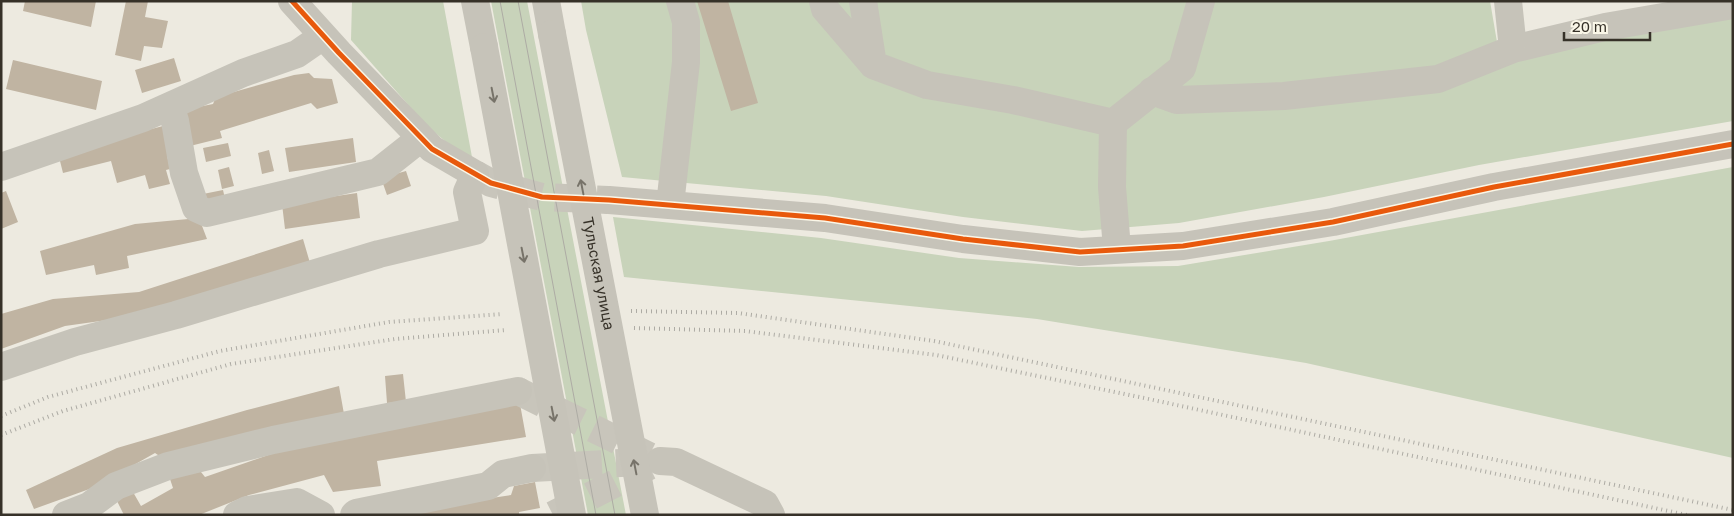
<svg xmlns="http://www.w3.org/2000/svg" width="1734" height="516" font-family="'Golos Text',sans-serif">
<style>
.green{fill:#c8d3ba}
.building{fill:#c0b4a2}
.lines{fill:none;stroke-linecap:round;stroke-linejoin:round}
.minor-tunnel{stroke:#c8c5bb;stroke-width:28;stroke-dasharray:28 14;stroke-linecap:butt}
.minor{stroke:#c6c3b9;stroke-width:28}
.tram{stroke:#adaba4;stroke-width:1}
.rail{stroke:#adaba4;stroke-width:4;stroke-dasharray:1 4;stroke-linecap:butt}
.minor-bridge{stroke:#c6c3b9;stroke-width:28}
.cycleway-casing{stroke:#faf7e8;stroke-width:8}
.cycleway{stroke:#e8590c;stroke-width:5}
.oneway{stroke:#777369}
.labels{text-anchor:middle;stroke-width:5;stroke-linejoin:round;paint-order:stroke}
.street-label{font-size:15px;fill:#363128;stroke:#faf7e8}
</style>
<rect width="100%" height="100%" fill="#edeae0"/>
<path class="green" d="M352 1H443L472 157 451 146 427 126 351 40Z
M491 1H527L626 515H588Z
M581 1H1490L1497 42 1733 1V121L1479 165 1324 197 1179 223 1082 231 963 217 826 196 622 177 586 30Z
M1733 167V458L1306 363 1037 319 624 277 613 217 821 238 959 258 1079 267 1178 266 1329 241Z"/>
<path class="building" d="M25 1H96L91 27 23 11Z
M126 1H148L145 17 168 21 162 48 144 46 141 61 115 55Z
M697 1H728L758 103 731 111Z
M174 58 181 81 142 93 135 70Z
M13 60 102 81 96 110 6 89Z
M309 73 314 78 332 79 338 103 317 109 311 103 220 131 222 138 190 146 178 111 213 104 216 97 294 75Z
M167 125 174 153 167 155 170 169 166 170 170 184 149 189 145 175 117 183 111 161 63 173 58 153Z
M353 138 356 162 289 172 285 148Z
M228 143 231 156 206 162 203 148Z
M269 150 274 171 262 174 258 153Z
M229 167 234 186 222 189 218 170Z
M406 171 411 186 387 195 381 178Z
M223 190 226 203 206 208 203 194Z
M6 191 18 222 1 229V193Z
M357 193 360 218 285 229 282 204Z
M199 218 207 239 127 256 129 268 96 275 94 265 46 275 40 251 135 224Z
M303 239 310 263 143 315 65 326 1 349V314L53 299 139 292Z
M403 374 406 402 387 403 385 376Z
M339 386 344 414 164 459 155 453 95 487 34 509 26 490 117 448 247 410Z
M520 404 526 437 377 461 381 486 333 492 324 475 249 495 199 515H124L115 497 133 492 141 506 173 488 169 476 197 467 205 477 274 453Z
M535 482 540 508 519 512V515H395L405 511 511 495 514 486Z"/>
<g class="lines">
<path class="minor-tunnel" d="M475 174 491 183 542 197 608 200
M518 391 649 456
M532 468 658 461
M553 515 649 466"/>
<path class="minor" d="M475 1 484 47
M546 1 552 34
M823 1 825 9 873 65 927 85 1013 100 1113 123 1182 68 1201 1
M863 1 873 65
M1508 1 1513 49 1605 27 1733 5
M1152 91 1177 100 1284 96 1438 79 1513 49
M170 106 175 121 184 173 196 208 207 213 378 172 421 138
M1113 123 1112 187 1117 249
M1 167 143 118 243 73 297 54 323 36
M609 200 825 218 963 239 1080 252 1183 246 1333 222 1494 187 1733 144
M670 205 686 62V22L680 1
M1 367 75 342 176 315 379 254 475 231 467 192 475 174 432 149 339 53 292 1
M660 461 676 462 765 504 771 515
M66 515 89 506 116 486 168 466 273 440 518 391
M237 515 247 510 297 502 321 515
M354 515 356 513 488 486 503 474 532 468"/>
<path class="tram" d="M500 1 596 515
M518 1 615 515"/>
<path class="rail" d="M631 311 738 313 934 341 1733 510
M634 328 745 331 936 355 1144 398 1687 515
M1 416 48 397 220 351 389 322 503 314
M1 435 63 411 231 364 395 339 506 330"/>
<g class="minor-bridge">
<path id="s1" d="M552 34 645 515"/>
<path d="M484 47 572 515"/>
</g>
<g class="cycleway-casing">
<path id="cycleway" d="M292 1 339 53 432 149 491 183 542 197 609 200 825 218 963 239 1080 252 1183 246 1333 222 1494 187 1733 144"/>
</g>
<use href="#cycleway" class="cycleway"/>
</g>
<defs><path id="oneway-shaft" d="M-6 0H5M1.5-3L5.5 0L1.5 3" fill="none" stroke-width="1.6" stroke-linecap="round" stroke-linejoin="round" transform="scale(1.25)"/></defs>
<g class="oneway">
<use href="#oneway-shaft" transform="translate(493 95) rotate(79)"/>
<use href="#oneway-shaft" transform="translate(582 187) rotate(-101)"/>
<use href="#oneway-shaft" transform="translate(523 255) rotate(79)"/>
<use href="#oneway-shaft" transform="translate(553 414) rotate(79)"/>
<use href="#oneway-shaft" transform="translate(635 467) rotate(-101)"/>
</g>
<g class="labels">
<g class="street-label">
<text dy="5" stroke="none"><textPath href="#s1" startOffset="244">Тульская улица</textPath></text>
</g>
</g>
<rect width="1734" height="516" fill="none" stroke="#363128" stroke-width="5"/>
<path d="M1564 32v8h86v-8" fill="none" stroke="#363128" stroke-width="2.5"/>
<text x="1572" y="32" font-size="15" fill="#363128" stroke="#faf7e8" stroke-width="4" paint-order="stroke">20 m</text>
</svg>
